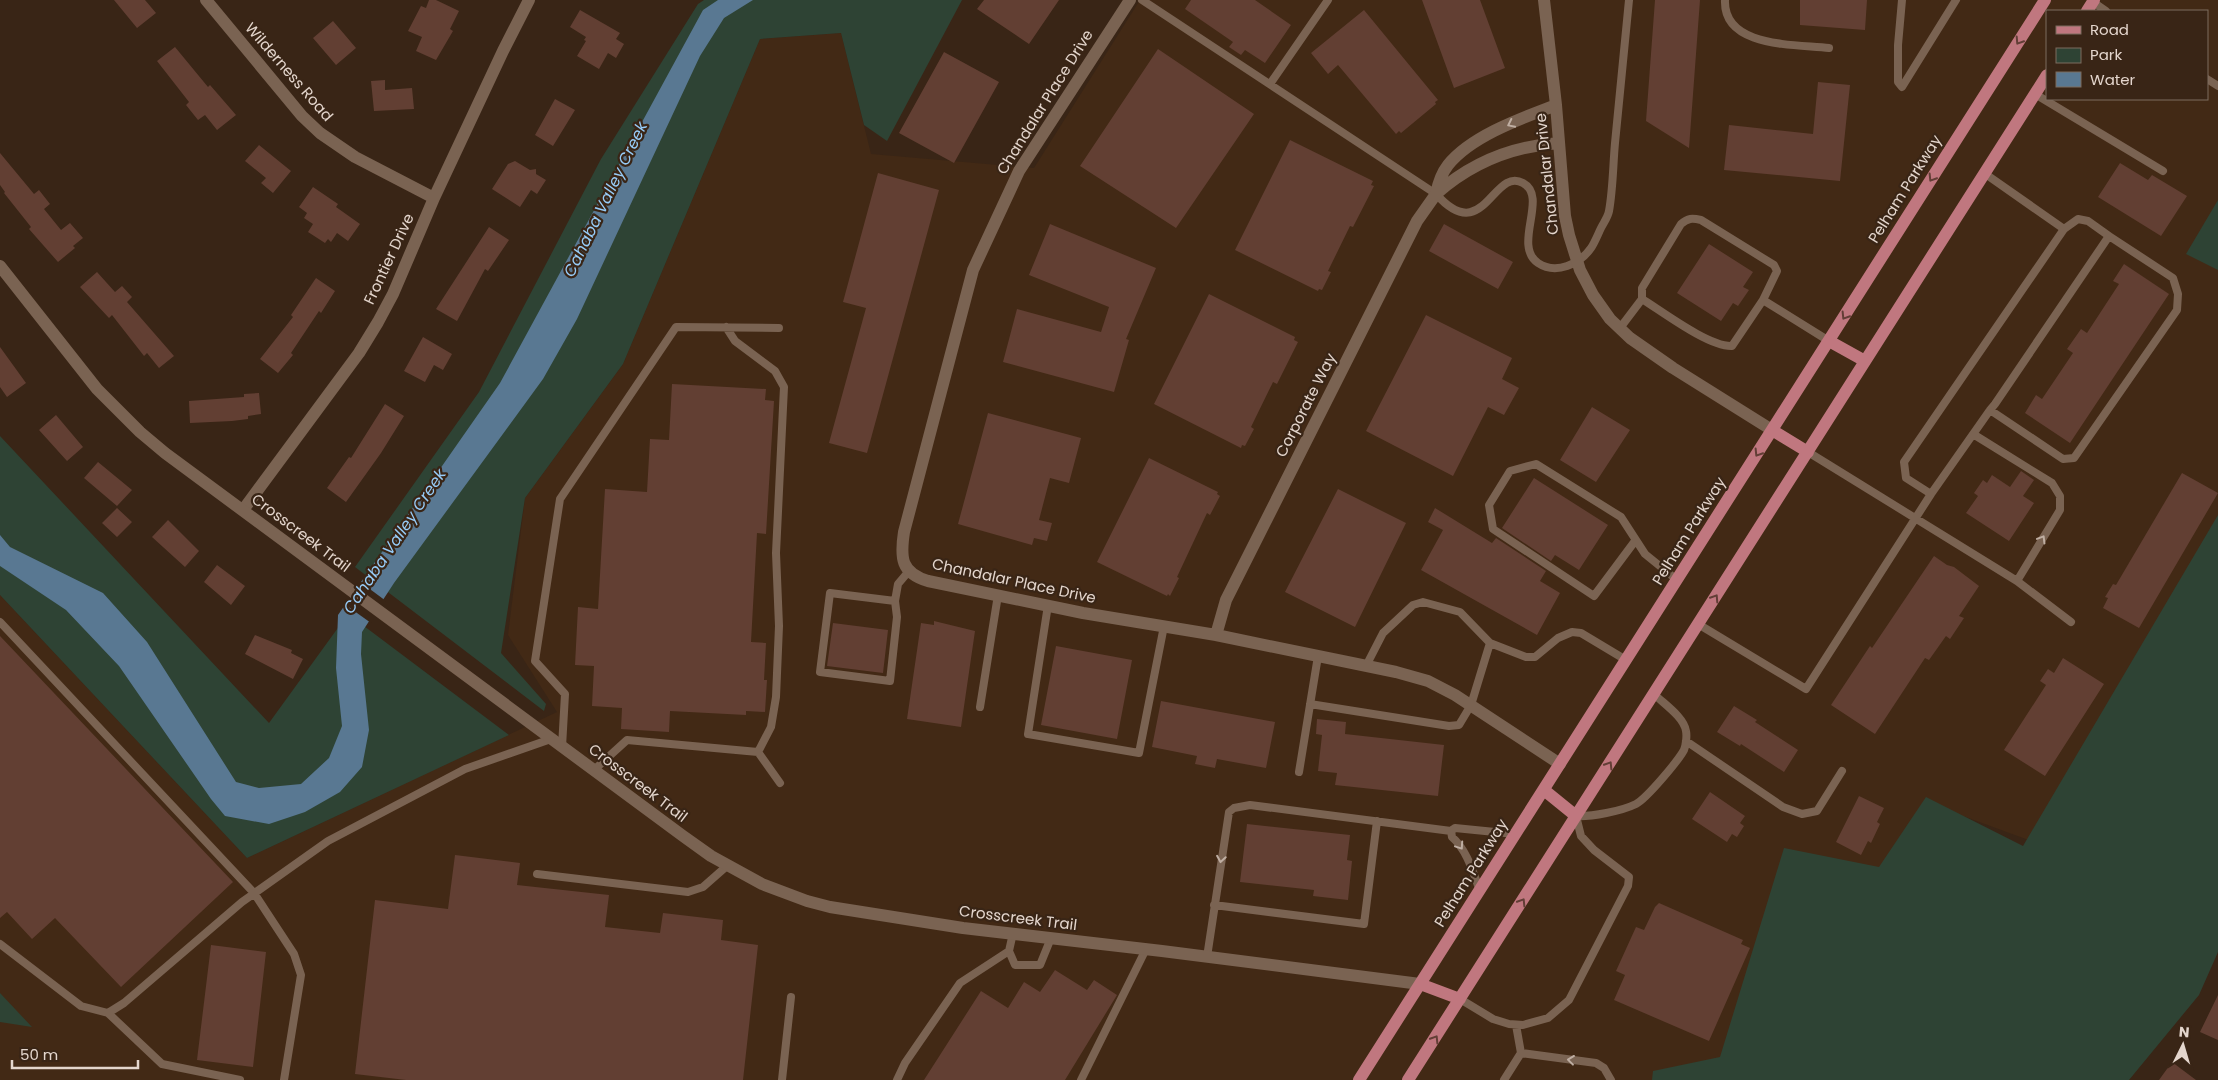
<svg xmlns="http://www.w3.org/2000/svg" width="2218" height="1080" font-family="Poppins,sans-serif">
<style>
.built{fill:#422915;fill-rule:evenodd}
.green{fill:#2e4334}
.water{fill:#597892}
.pier{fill:#392516}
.building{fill:#623f33}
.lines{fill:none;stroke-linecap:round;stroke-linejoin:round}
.lane{stroke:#7a6352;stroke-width:8}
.street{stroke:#7a6352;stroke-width:12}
.secondary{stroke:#7a6352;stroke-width:12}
.primary{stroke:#c0777f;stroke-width:12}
.oneway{stroke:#623e36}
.oneway2{stroke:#bfaea2}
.labels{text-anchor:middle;stroke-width:4.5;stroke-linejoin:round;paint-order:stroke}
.street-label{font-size:15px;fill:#e4d6cd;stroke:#392516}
.water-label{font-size:16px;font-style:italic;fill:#97ccf8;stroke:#392516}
</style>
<rect width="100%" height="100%" fill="#392516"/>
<path class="built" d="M1140 0H2218V567L2050 848 1933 805 1741 1080H0V595L247 858 557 712 508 635 525 498 623 364 760 39 841 33 871 154 1034 168ZM2047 11H2207V99H2047Z"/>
<path class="green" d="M704 0H962L887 141 864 125 841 33 760 39 623 364 525 498 501 653 546 704 544 711 355 567 479 392 601 159 698 4Z
M2218 200V270L2186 254Z
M0 436 269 723 348 614 509 735 247 858 0 595Z
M2218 515V952L2199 995 2129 1080H1652L1653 1071 1720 1057 1784 848 1879 867 1926 797 2023 846Z
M0 993 32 1027 0 1022Z"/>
<path class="water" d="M718 0H753L724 18 700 56 577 319 543 379 394 583 362 632 361 654 369 730 362 767 340 792 305 812 269 824 225 816 211 799 119 666 66 610 0 566V535L10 547 103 593 147 642 236 782 259 788 301 784 329 758 342 726 336 668 338 615 500 383 703 10Z"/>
<path class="pier" d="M359 581 386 601 371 623 343 603Z"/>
<path class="building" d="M114 0H145L156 13 137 28Z
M429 0H436L459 11 450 29 453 31 436 60 416 51 422 37 408 31 421 6 426 8Z
M984 0H1059L1029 44 977 9Z
M1191 0H1255L1291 25 1265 63 1245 50 1241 55 1229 47 1233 42 1185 9Z
M1422 0H1480L1505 68 1454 88Z
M1655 0H1700L1689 148 1646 121Z
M1800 0H1867L1865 30 1800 25Z
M580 10 620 33 616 39 624 44 616 58 608 53 599 69 577 56 586 41 584 40 586 37 570 27Z
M1364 10 1438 100 1435 102 1436 104 1401 133 1399 131 1396 134 1338 65 1328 74 1311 53Z
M333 21 356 48 336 65 313 38Z
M175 47 208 87 210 85 236 115 217 130 205 115 198 120 186 105 189 102 157 61Z
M1158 49 1254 114 1176 228 1080 166Z
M944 52 999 82 954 163 899 133Z
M385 80V90L412 88 414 109 374 111 371 81Z
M1818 82 1850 85 1840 181 1724 170 1729 125 1813 134Z
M555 99 575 110 553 146 535 135Z
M1290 140 1373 181 1371 185 1374 186 1353 227 1350 226 1328 271 1331 272 1322 290 1319 289 1318 291 1235 250Z
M259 145 291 171 273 193 261 183 266 178 245 161Z
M0 153 34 194 39 190 50 204 44 209 61 230 70 223 83 238 73 246 75 248 58 262 29 229 31 227 4 193 5 192 0 185Z
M515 161 530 170 536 169V174L546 180 537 194 531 190 520 207 492 189 508 164Z
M2120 163 2148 180 2152 175 2187 196 2161 236 2098 197Z
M878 173 939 190 867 453 829 443 866 308 843 302Z
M313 187 338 204 336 207 360 224 348 241 337 233 331 242 328 239 325 243 308 232 313 224 304 218 307 213 299 207Z
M1050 224 1156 268 1126 339 1129 340 1114 392 1003 362 1017 309 1101 332 1109 307 1029 275Z
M1444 224 1513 262 1498 289 1429 251Z
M489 227 509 240 488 271 485 269 457 321 436 309Z
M1709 244 1753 272 1743 287 1749 290 1738 306 1733 303 1721 321 1677 293Z
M2124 264 2169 294 2070 443 2025 413 2036 395 2042 399 2073 353 2067 349 2081 329 2087 333 2119 284 2113 281Z
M97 272 115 292 122 286 132 297 127 302 174 356 159 368 147 353 144 356 112 315 109 318 80 287Z
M316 278 335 291 321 313 319 311 291 353 293 355 278 373 260 359 293 317 291 315Z
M1209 294 1295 337 1294 340 1298 342 1277 384 1273 382 1251 427 1254 429 1245 446 1242 445 1241 448 1154 404Z
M1426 315 1512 358 1502 379 1519 388 1504 415 1488 407 1453 476 1366 431Z
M423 337 452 354 443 370 434 365 425 382 404 371Z
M0 347 26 383 7 397 0 387Z
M672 384 766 389 765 400 774 401 766 534 757 533 751 642 766 643 764 680H767L765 712 746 711V715L670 711 669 732 621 729 622 708 592 706 594 666 575 665 578 607 598 609 605 489 647 492 650 439 669 440Z
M259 393 261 414 248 416V419L232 421 190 423 189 401 244 397V394Z
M385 404 404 416 381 453 346 502 327 488 349 457 351 458Z
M1592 407 1630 430 1596 482 1560 460Z
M988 413 1081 438 1069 483 1050 478 1039 520 1052 523 1047 541 1034 538 1032 545 958 524Z
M56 415 83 447 67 461 39 430Z
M1149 458 1218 492 1217 494 1220 496 1210 515 1207 513 1177 577 1179 578 1170 596 1168 594 1167 596 1097 562Z
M98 462 132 490 117 506 84 478Z
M2021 471 2034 480 2023 496 2034 503 2009 541 1966 513 1978 496 1974 493 1983 480 1987 483 1992 475 2010 487Z
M2182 473 2218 493 2139 628 2103 608 2108 598 2105 597 2113 584 2116 585Z
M1534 478 1608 525 1579 570 1555 555 1551 561 1502 528Z
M1338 489 1406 523 1355 627 1285 592Z
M117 508 132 522 117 537 102 523Z
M1435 508 1492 543 1496 538 1546 571 1540 581 1560 593 1537 635 1421 570 1443 530 1428 522Z
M168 520 199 551 185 567 152 537Z
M1934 556 1947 565 1954 567 1979 586 1959 616 1964 618 1950 639 1946 636 1929 660 1925 658 1875 734 1831 705 1870 646 1872 648Z
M217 565 245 586 231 605 204 582Z
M934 621 975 631 961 727 907 719 921 623 934 625Z
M833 623 888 630 883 673 827 666Z
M255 635 292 650 291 653 303 659 293 679 245 654Z
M0 636 233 882 121 987 55 918 32 939 7 912 0 918Z
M1056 646 1132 660 1117 739 1041 725Z
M2063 658 2104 684 2045 776 2004 750 2046 685 2040 681 2048 669 2054 673Z
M1161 701 1275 722 1266 768 1217 759 1215 768 1195 764 1197 756 1152 747Z
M1734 706 1757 720 1755 722 1798 750 1784 772 1741 744 1740 746 1717 732Z
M1317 719 1346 722 1345 734 1444 745 1438 796 1335 785 1337 773 1318 771 1322 735 1316 734Z
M1710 792 1745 816 1740 823 1744 826 1737 837 1732 834 1727 842 1692 819Z
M1859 796 1884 808 1877 822 1880 824 1871 843 1868 841 1861 855 1836 842Z
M1247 824 1350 835 1347 860 1352 861 1348 900 1313 896 1314 890 1240 882Z
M455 855 520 863 517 885 609 895 605 927 660 933 663 913 723 920 721 940 758 945 743 1080H406L355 1074 375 900 448 909Z
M1659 903 1743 940 1741 944 1750 948 1709 1041 1614 1000 1625 975 1616 971 1636 927 1644 930 1655 907Z
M211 945 266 952 253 1067 197 1060Z
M1055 970 1087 990 1094 980 1117 995 1065 1080H924L981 991 1008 1008 1024 982 1040 992Z
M2218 995V1040L2200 1032Z
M2172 1062 2196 1080H2159Z"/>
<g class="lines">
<path class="lane" d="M1142 0 1436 194C1484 248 1493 166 1523 183 1549 197 1512 245 1538 263 1556 275 1580 264 1591 248 1595 242 1598 234 1601 228 1604 222 1608 217 1609 211 1613 189 1613 165 1615 143 1620 95 1624 48 1629 0
M1725 0C1723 48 1795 44 1829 48
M1902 0 1898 45V82L1902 87 1956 0
M2093 2 2106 11
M2207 79 2218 86
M1270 84 1328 0
M2035 94 2163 171
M2064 229 2078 219 2088 221 2109 236
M1763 300 1777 271 1774 265 1701 220C1692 218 1688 218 1681 224L1642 288V299C1663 312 1709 347 1732 346L1763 300 1829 341
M726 327 735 341 775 371 784 387 776 553 779 626 776 697 771 727 758 752
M1620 328 1642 299
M1973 434 2052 483 2060 496V510L2017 581
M1808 452 2017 581 2071 622
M1931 494 1990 410 1995 404 2109 236 2173 278 2178 294 2177 310 2074 458 2063 459 1990 410
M1635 541 1594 596 1493 529 1489 505 1510 471 1536 464 1621 517 1645 554 1677 580
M895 601 897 617 890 681 820 672 830 593 895 601 898 584 909 571
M1048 605 1028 734 1139 753 1164 626
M0 622 254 893 294 954 301 975 284 1080
M1698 624 1806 689 1931 494 1906 478 1904 462 2064 229 1984 173
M1366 666 1383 633 1413 605 1423 602 1460 612 1490 643 1526 657H1535L1558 638 1572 632 1581 633 1626 660
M1310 704 1449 726 1459 725 1471 705 1490 643
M980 707 998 595
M1686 741 1783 807 1802 814 1817 811 1842 771
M562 747 565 694 535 661 560 499 676 327 779 328
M594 770 627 740 758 752 780 783
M1299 772 1318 656
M537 874 688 892 703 887 728 865
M1480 891C1473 872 1467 850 1452 837L1451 831 1455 828 1515 834
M1214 905 1364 924 1377 821
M0 944 81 1006 108 1013 124 1003 242 902 328 841 465 769 551 739
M1009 951 1015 965H1040L1051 938
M1207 957 1229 812 1234 808 1250 805 1451 831
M1460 999 1493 1019 1509 1024 1523 1025 1548 1018 1569 1000 1628 886 1629 877 1594 850 1581 836 1576 816C1591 817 1622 811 1636 804 1647 798 1678 761 1684 750 1686 745 1687 736 1686 731 1684 717 1664 704 1654 694
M108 1013 162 1064 240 1080
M1521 1053 1596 1063 1604 1068 1611 1080
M782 1080 791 997
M897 1080 905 1063 960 983 1009 951 1013 933
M1081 1080 1146 949
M1504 1080 1521 1053 1516 1025"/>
<path class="street" d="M206 0 302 116 320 133 355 157 434 198
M1130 0 1019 171 973 270 904 532C900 558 901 573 928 581L1083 613 1216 635 1396 672 1428 681 1455 695 1560 764
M1544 0 1556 105 1565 216 1569 235 1580 270 1593 295 1610 319 1630 338 1673 368 1772 430
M1556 105C1522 118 1471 136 1448 165 1441 174 1438 184 1436 194 1471 163 1513 146 1559 143
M243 510 359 353 378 322 393 294 434 198 503 51 529 0
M1216 635 1226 600 1417 221 1436 194"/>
<path class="secondary" d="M0 266 97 389 140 432 165 453 683 836 711 856 762 884 807 901 830 907 963 928 1162 951 1420 984"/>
<path class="primary" d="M2087 11 2094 0
M1829 341 1865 361
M1772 430 1808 452
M1544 790 1576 816
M1420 984 1460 999
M1359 1080 2045 0
M1408 1080 2047 75"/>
</g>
<defs><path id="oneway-chevron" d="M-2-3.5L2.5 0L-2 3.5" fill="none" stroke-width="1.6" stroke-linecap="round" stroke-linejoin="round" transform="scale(1.25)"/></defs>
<g class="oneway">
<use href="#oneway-chevron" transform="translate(2019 41) rotate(123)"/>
<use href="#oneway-chevron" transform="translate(1932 178) rotate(122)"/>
<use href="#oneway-chevron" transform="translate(1845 316) rotate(122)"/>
<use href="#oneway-chevron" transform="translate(1758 453) rotate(122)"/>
<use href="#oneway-chevron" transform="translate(1715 598) rotate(-57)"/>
<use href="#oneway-chevron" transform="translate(1609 765) rotate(-58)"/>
<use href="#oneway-chevron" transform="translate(1522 902) rotate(-58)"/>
<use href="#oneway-chevron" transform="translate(1435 1039) rotate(-58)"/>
</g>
<g class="oneway2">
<use href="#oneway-chevron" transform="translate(1511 124) rotate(154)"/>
<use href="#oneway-chevron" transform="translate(2042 539) rotate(-59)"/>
<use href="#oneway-chevron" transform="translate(1460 846) rotate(56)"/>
<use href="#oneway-chevron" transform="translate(1221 859) rotate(99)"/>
<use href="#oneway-chevron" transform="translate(1571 1060) rotate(-173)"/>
</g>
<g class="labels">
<g class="street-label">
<text transform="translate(289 72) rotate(49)" y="5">Wilderness Road</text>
<text transform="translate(1045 102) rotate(-58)" y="5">Chandalar Place Drive</text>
<text transform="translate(1547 174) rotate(-96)" y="5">Chandalar Drive</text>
<text transform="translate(1905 189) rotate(-58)" y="5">Pelham Parkway</text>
<text transform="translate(389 259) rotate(-65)" y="5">Frontier Drive</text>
<text transform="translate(1306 405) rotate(-63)" y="5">Corporate Way</text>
<text transform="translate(1689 531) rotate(-58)" y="5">Pelham Parkway</text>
<text transform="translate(301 533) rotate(37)" y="5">Crosscreek Trail</text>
<text transform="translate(1014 581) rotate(12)" y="5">Chandalar Place Drive</text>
<text transform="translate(638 783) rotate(37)" y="5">Crosscreek Trail</text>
<text transform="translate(1471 873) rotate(-58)" y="5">Pelham Parkway</text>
<text transform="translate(1018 918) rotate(7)" y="5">Crosscreek Trail</text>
</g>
<g class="water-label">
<text transform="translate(605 199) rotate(-64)" y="6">Cahaba Valley Creek</text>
<text transform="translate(394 541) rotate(-56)" y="6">Cahaba Valley Creek</text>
</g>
</g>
<rect x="2046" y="10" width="162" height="90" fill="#392516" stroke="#7d6c5f"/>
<rect x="2056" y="26" width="25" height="8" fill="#c0777f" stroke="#7d6c5f"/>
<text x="2090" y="35" font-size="15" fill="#e4d6cd">Road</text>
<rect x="2056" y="48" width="25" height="15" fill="#2e4334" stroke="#7d6c5f"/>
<text x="2090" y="60" font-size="15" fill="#e4d6cd">Park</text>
<rect x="2056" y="72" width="25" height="15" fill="#597892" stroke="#7d6c5f"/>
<text x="2090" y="85" font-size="15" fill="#e4d6cd">Water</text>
<g transform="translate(2183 1045) rotate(5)" stroke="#392516" stroke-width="4" paint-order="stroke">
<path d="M0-4L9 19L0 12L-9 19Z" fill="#e4d6cd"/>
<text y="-8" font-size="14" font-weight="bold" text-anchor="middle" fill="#e4d6cd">N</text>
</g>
<path d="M12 1060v8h126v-8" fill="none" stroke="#e4d6cd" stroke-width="2.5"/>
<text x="20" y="1060" font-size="15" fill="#e4d6cd" stroke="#392516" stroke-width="4" paint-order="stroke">50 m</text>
</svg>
